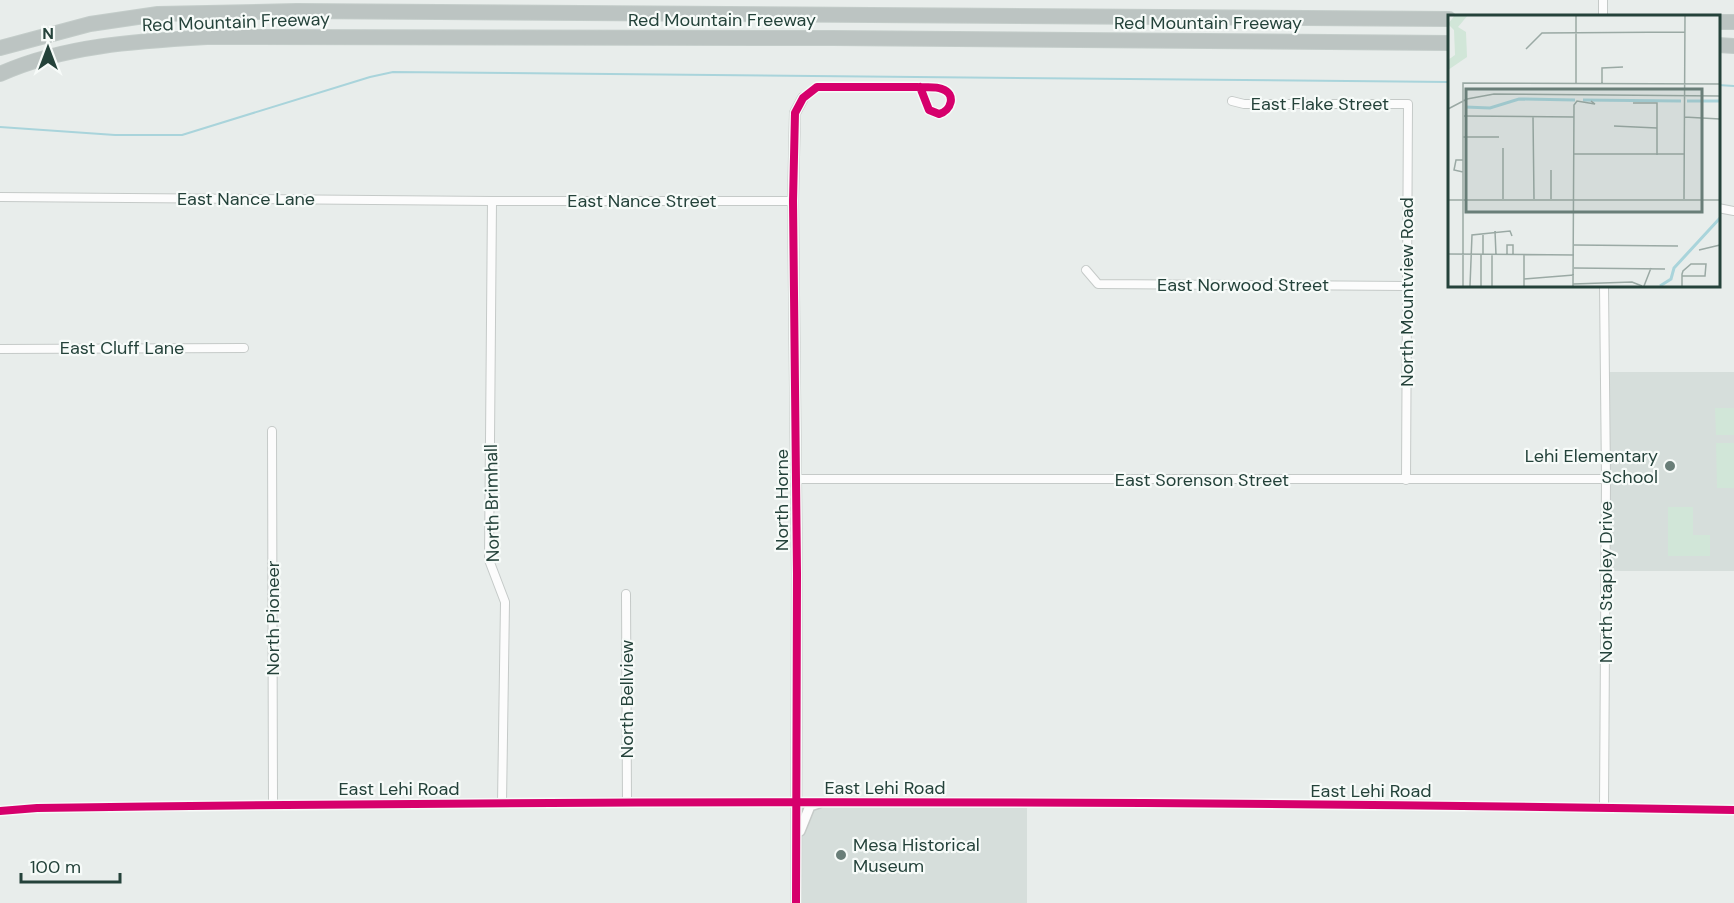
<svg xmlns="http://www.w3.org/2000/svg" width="1734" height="903" font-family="'DM Sans',sans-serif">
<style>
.built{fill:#d6dedb}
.green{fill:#d1e6d8}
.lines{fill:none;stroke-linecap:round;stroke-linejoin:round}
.stream{stroke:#a9d4db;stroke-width:2}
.minor-casing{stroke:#c5cac8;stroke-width:10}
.tertiary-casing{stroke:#c5cac8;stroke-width:12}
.motorway-casing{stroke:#c3ccc9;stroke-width:16}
.minor{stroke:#fcfcfc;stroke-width:8}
.tertiary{stroke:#fcfcfc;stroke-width:9}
.motorway{stroke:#bcc4c2;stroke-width:14}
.cycleway-casing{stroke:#f7fbf9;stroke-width:11}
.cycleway{stroke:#d6006c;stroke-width:8}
.poi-dot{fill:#697e78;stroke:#f7fbf9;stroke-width:2}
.labels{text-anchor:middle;stroke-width:4.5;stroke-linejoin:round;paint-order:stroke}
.street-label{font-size:18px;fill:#24423a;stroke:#f7fbf9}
.poi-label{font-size:18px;fill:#24423a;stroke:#f7fbf9;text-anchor:end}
.inset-river{fill:none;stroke:#a9d4db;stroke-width:3}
.inset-road{fill:none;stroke:#9aa9a4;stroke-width:1.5}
.view{fill:#697e78;fill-opacity:0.15;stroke:#697e78;stroke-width:3}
.inset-edge{fill:none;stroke:#24423a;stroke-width:3}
</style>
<rect width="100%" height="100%" fill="#e8edeb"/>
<path class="built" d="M1605 372H1734V571H1606Z
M797 803H1027V903H797Z"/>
<path class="green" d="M1715 408H1734V435H1716Z
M1716 443H1734V488H1717Z
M1668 507H1693V535H1710V556H1668Z"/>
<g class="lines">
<path class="stream" d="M1718 85 1734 86
M0 127 115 135H182L370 77 393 72 1449 82"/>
<g class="minor-casing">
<path id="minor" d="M1603 0V16
M803 98 817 87H917C925 88 935 86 942 89 957 94 951 111 939 114L929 110 920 87
M1232 101 1244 104H1408L1406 480
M0 197 492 201H793
M492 201 489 560 505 602 502 803
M1718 208 1734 211
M1086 270 1098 284 1407 286
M1604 285 1606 479 1604 807
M0 349 244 348
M272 431 273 805
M797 479H1606
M626 594 627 803
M0 811 37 808C603 800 1169 800 1734 810"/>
</g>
<g class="tertiary-casing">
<path id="tertiary" d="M800 831 810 806 819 803
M796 903 797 573 793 201 795 113 803 98"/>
</g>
<g class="motorway-casing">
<path id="motorway" d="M1718 22H1734
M1718 45 1734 46
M0 48 90 24 158 14 297 11 1449 19
M0 74C64 45 139 41 209 37L833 38 1449 43"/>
</g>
<use href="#minor" class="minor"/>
<use href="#tertiary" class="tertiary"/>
<use href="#motorway" class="motorway"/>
<g class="cycleway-casing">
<path id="cycleway" d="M0 811 37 808C603 800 1169 800 1734 810
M796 903 797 573 793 201 795 113 803 98 817 87H917C925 88 935 86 942 89 957 94 951 111 939 114L929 110 920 87"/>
</g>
<use href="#cycleway" class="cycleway"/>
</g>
<g class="poi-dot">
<circle cx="1670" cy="466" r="6"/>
<circle cx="841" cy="855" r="6"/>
</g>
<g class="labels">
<g class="street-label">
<text x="722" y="26">Red Mountain Freeway</text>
<text transform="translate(236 22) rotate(-2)" y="6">Red Mountain Freeway</text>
<text x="1208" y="29">Red Mountain Freeway</text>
<text x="1320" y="110">East Flake Street</text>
<text x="246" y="205">East Nance Lane</text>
<text x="642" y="207">East Nance Street</text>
<text x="1243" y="291">East Norwood Street</text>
<text transform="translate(1407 292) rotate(-90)" y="6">North Mountview Road</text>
<text x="122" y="354">East Cluff Lane</text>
<text x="1202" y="486">East Sorenson Street</text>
<text transform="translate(782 500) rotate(-90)" y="6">North Horne</text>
<text transform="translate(492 503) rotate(-91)" y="6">North Brimhall</text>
<text transform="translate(1606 582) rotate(-90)" y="6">North Stapley Drive</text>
<text transform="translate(273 618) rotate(-90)" y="6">North Pioneer</text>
<text transform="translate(627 699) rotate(-90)" y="6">North Bellview</text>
<text x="885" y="794">East Lehi Road</text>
<text x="399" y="795">East Lehi Road</text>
<text x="1371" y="797">East Lehi Road</text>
</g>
<g class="poi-label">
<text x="1658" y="462">Lehi Elementary<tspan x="1658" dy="21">School</tspan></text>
<text x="853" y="851" text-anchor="start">Mesa Historical<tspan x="853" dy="21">Museum</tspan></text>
</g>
</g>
<g transform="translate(1448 15)">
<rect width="272" height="272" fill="#e8edeb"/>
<path d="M7 0H20L10 12 18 17 19 42 0 55V45L7 40 6 15 0 9Z" fill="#d1e6d8"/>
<path class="inset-river" d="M135 85 233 86M239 86H272M17 92 42 93 71 84 127 85M212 271 223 264 226 253 272 203"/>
<path class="inset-road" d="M78 34 94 18 237 17M128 68V0M154 69V53L175 52M185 88H209V140M0 94 19 84 46 79 272 81M16 101 126 102M85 102 86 184M236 102 272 104M166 111 209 113M15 122H51M55 133V184M126 139H236M103 155V184M15 157 6 155 8 145H15M236 184 237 0M0 185H272M47 216 48 240M35 220V240M126 230 230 231M251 235 272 230M0 239 126 240M59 240V230H65V240M126 253 217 254M234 261H257L258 249H243L235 256 234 259V271M76 264 126 260M125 269 184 267 194 271M15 271V68L272 69M22 271 24 220 62 216 64 221M33 271V240M44 271V240M76 271V240M125 271 126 90 129 86 147 89 143 86M196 271 203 253"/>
<path class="view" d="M18 74H254V197H18Z"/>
<rect width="272" height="272" class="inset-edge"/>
</g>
<g transform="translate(48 48)" stroke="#f7fbf9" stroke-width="4.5" paint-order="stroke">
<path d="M0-4.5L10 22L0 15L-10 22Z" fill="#24423a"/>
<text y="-9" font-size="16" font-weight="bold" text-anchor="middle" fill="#24423a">N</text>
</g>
<path d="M21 873v9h99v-9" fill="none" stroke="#24423a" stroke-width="3"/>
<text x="30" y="873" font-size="18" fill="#24423a" stroke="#f7fbf9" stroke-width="4.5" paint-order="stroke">100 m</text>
</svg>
